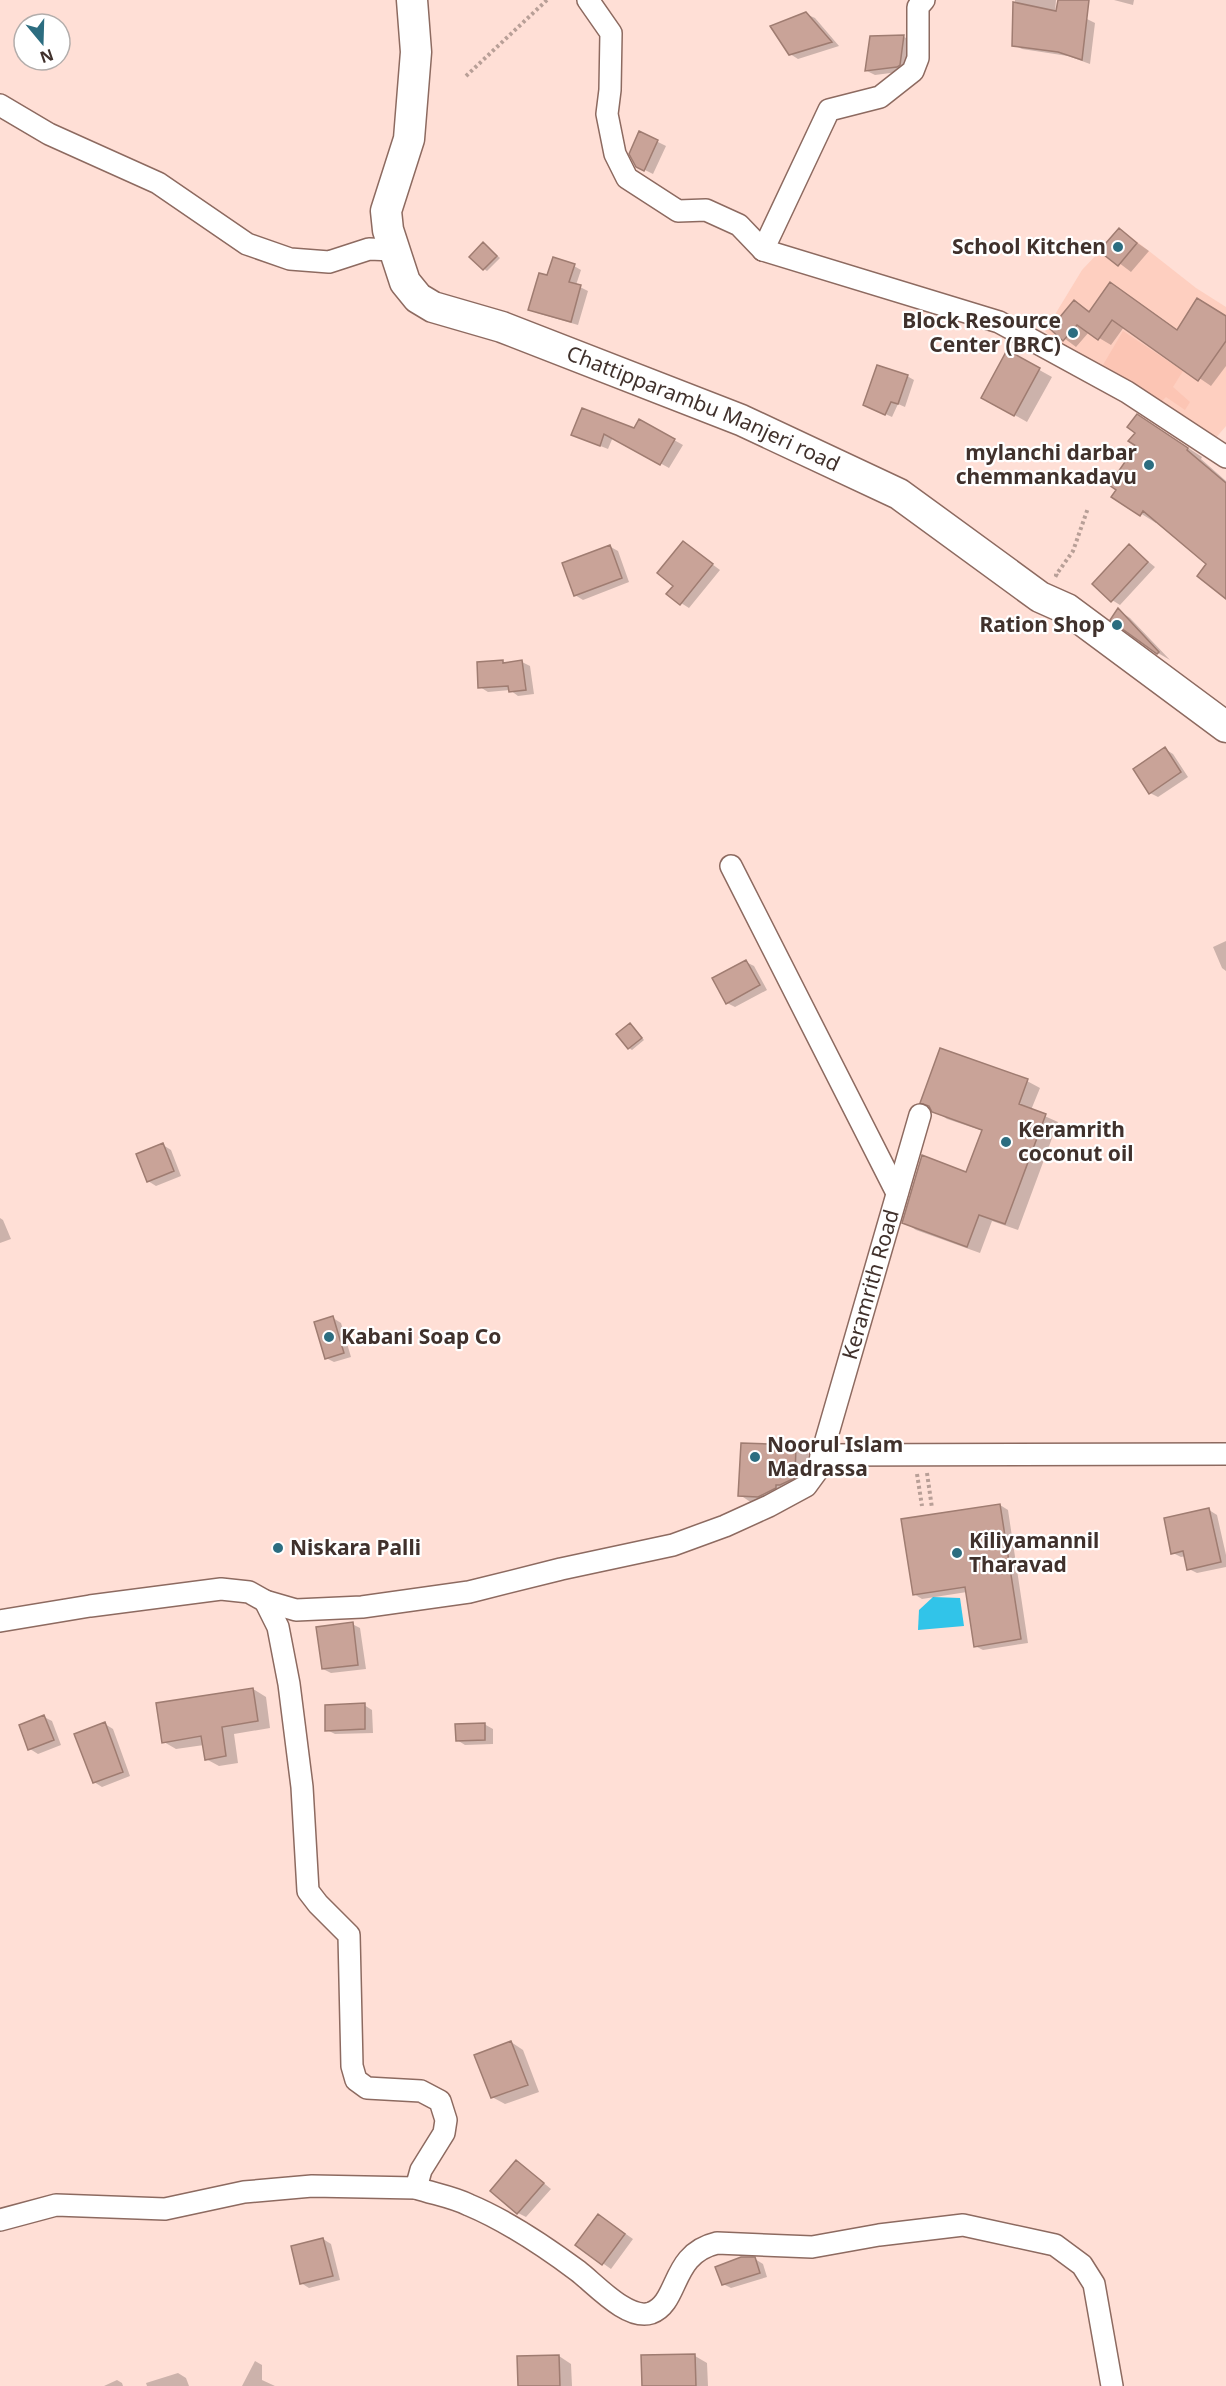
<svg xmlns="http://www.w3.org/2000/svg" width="1226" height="2386" font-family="'Noto Sans',sans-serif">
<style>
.built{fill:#fecfc0}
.green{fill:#fcc5b4}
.water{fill:#31c4e9}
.shadow{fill:#0003}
.building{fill:#c9a398;stroke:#9f7c71;stroke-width:1.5}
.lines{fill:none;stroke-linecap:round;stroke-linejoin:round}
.minor-casing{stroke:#8d6a60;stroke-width:24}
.secondary-casing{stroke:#8d6a60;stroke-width:33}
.path{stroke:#b89f97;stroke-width:4;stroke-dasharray:3 3;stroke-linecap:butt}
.minor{stroke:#fff;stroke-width:21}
.secondary{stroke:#fff;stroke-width:30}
.poi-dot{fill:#2c6d80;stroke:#fff;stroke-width:2}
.labels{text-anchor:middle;stroke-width:4.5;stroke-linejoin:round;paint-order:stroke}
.poi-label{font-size:21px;font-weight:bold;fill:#40312c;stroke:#fff;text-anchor:start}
.street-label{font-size:21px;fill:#40312c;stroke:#fff}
</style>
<rect width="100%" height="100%" fill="#ffdfd6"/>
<path class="built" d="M1121 229 1196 288 1226 307V426L1214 440 1058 345 1045 331 1082 270Z"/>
<path class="green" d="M1123 331 1183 371 1173 387 1190 402 1185 410 1166 397 1162 401 1103 365Z"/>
<path class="water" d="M933 1597 960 1598 964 1626 918 1630 919 1610Z"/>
<path class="shadow" d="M1015 0H1056L1055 12 1087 19 1095 23 1090 64 1068 56 1022 49 1014 45Z
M1114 0H1134L1133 5Z
M806 14 815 18 839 46 798 59 790 54Z
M871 37H904L912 41 906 71 875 75 867 71Z
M640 133 666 146 653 174 637 166Z
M1119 230 1149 251 1131 272 1102 250Z
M484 244 500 258 487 271 484 269Z
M574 266 581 270 576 285 588 291 578 325 537 313 530 309 548 277Z
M1122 291 1179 331 1226 317V366L1211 386 1124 327 1111 345 1089 332 1076 347 1052 329 1075 301 1091 312Z
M1007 352 1052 377 1027 422 983 397Z
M907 376 914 380 905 407 898 404 892 417 872 408Z
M640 421 683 445 669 468 613 437 608 449 573 435 635 430Z
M1152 424 1202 457 1201 459 1226 481V597L1209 564 1157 521 1156 523 1113 496Z
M684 543 720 570 689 608 681 603 675 586Z
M609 546 618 551 629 582 583 600 575 595Z
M1129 546 1155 567 1120 605 1112 600Z
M1118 610 1130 618 1170 660 1158 653Z
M503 662 506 664 522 662 530 666 534 694 518 696 510 690 488 692 480 687Z
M1165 749 1173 754 1188 777 1158 797 1150 793Z
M1226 941V971L1222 968 1213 947Z
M746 962 754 966 767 990 735 1007 727 1003Z
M630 1024 644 1040 632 1050 629 1048Z
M1027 1081 1040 1088 1031 1110 1058 1122 1018 1230 992 1221 980 1253 916 1230 904 1222 967 1174 983 1131 947 1119 922 1102Z
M163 1145 171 1150 181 1176 156 1186 148 1181Z
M0 1218 3 1220 11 1239 0 1243Z
M333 1318 341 1323 351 1357 334 1362 326 1358Z
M743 1444 796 1447 809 1454 807 1485 752 1503 740 1495Z
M1000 1505 1008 1510 1028 1643 983 1650 975 1646 967 1592 922 1599 914 1594Z
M1209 1510 1217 1515 1226 1555V1567L1197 1573 1189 1569 1186 1556 1181 1557 1173 1553Z
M352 1624 360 1628 366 1669 331 1673 323 1669Z
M253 1689 266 1697 270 1728 234 1734 238 1763 219 1766 206 1759 204 1745 176 1749 164 1742Z
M364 1705 372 1710 373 1733 335 1734 327 1730Z
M44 1717 52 1721 61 1745 38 1754 30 1749Z
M105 1724 113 1729 130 1776 102 1787 94 1782Z
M484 1724 493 1729V1744L465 1745 457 1740Z
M511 2042 523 2050 539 2092 505 2104 492 2097Z
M524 2167 551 2189 526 2217 518 2213Z
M606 2220 633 2239 611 2269 577 2245Z
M323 2239 331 2244 340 2280 309 2288 301 2283Z
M755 2259 763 2264 767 2277 731 2288 723 2284Z
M559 2356 571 2364 572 2386H519Z
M695 2356 707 2363 708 2386H643Z
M255 2361 262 2365V2380L275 2386H242Z
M178 2373 186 2378 189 2386H147L146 2383Z
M117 2380 122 2383 123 2386H104Z"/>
<path class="building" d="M1058 0H1089L1082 60 1058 52 1012 46 1013 2 1056 11Z
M806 12 832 42 789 55 770 26Z
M904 35 900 65 897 67 865 71 870 36Z
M639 131 658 140 644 171 636 167 629 154Z
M1119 228 1137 243 1118 266 1099 251Z
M483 242 497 256 483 270 469 257Z
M553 257 575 264 569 282 581 285 571 322 528 310 539 273 547 275Z
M1110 282 1177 330 1197 298 1226 316V341L1198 381 1112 320 1098 340 1077 325 1063 341 1050 329 1074 300 1089 312Z
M1007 350 1040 368 1014 416 981 398Z
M877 365 908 375 898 404 891 402 885 415 863 405Z
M582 408 634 428 639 419 675 439 660 465 604 434 600 446 571 435Z
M1137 414 1188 448 1187 450 1226 483V599L1197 576 1206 564 1143 511 1140 516 1111 497 1116 490 1109 485 1136 446 1128 441 1135 433 1127 427Z
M683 541 713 564 680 605 666 594 673 586 657 573Z
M1129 544 1148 562 1111 602 1092 584Z
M610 545 622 578 574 596 562 563Z
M1118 608 1159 652 1157 654 1110 620Z
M503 660V663L522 660 526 690 509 692 508 686 478 688 477 662Z
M1165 747 1181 772 1149 794 1133 769Z
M746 960 760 985 726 1004 712 978Z
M630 1023 642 1038 628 1049 616 1034Z
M940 1048 1028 1079 1019 1104 1046 1114 1005 1224 979 1215 967 1247 902 1223 922 1155 966 1172 982 1130 932 1112 929 1106 920 1103Z
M163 1143 174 1171 147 1182 136 1154Z
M333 1316 344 1353 325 1359 314 1322Z
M741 1443 796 1445 795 1478 780 1485H776V1488L758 1497 738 1496Z
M1000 1504 1021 1639 974 1647 965 1587 913 1595 901 1519Z
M1209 1508 1221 1562 1187 1570 1183 1551 1171 1554 1164 1518Z
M353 1622 358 1665 322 1669 316 1627Z
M253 1688 258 1721 222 1727 226 1756 205 1760 201 1736 162 1743 156 1703Z
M365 1703V1729L325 1731V1705Z
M44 1715 54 1740 28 1750 19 1725Z
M105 1722 123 1772 93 1783 74 1734Z
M485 1723V1740L456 1741 455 1724Z
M511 2041 528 2085 491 2098 474 2055Z
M516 2160 544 2183 517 2214 490 2191Z
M598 2214 625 2234 602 2265 575 2245Z
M323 2238 333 2276 300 2284 291 2246Z
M741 2257H755L760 2273 722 2285 715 2267Z
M695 2354 696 2386H642L641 2355Z
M559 2355 560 2386H518L517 2356Z"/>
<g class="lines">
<g class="minor-casing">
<g id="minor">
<path d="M588 0 611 33 610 90 607 114 615 154 627 178 678 211 706 210 739 225 763 250"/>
<path d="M0 105 49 134 158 183 247 244 290 259 329 262 369 249 394 250"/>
<path d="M763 250 999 322 1127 392 1226 457"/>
<path d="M763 250 829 110 880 97 913 71 918 58V7L924 0"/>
<path d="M731 866 897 1193"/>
<path d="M821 1455 1226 1454"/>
<path id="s1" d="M0 1621 90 1606 221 1589 249 1592 265 1601 296 1610 362 1607 469 1592 561 1569 673 1545 725 1526 769 1506 806 1486 817 1471 920 1115"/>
<path d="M416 2188C434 2194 453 2197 469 2205 505 2220 547 2248 578 2271 595 2284 628 2321 651 2313 680 2302 670 2254 717 2243L812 2247 879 2235 963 2225 1055 2245 1082 2265 1094 2284 1112 2386"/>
<path d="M0 2220 56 2205 165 2209 244 2192 312 2186 416 2188 421 2170 444 2133 446 2120 440 2101 421 2091 367 2088 356 2080 352 2066 349 1935 318 1904 308 1891 302 1787 289 1684 278 1627 265 1601"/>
</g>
</g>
<g class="secondary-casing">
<g id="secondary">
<path id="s2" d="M412 0 416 52 409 139 386 211 388 230 405 282 418 298 433 307 502 327 741 420 899 494 1040 597 1067 609 1226 727"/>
</g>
</g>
<path class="path" d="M466 76 547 0
M1058 576 1056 575 1073 551 1088 508
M927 1473 932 1508
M917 1474 922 1506"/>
<use href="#minor" class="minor"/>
<use href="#secondary" class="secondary"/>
</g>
<g class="poi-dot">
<circle cx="1118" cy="247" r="6"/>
<circle cx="1073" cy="333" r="6"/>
<circle cx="1149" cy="465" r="6"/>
<circle cx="1117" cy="625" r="6"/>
<circle cx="1006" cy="1142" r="6"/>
<circle cx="329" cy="1337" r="6"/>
<circle cx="755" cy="1457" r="6"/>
<circle cx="278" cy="1548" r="6"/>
<circle cx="957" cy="1553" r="6"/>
</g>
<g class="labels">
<g class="poi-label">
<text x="1106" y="254" text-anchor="end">School Kitchen</text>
<text x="1061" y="328" text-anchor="end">Block Resource<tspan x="1061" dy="24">Center (BRC)</tspan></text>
<text x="1137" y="460" text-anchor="end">mylanchi darbar<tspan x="1137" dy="24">chemmankadavu</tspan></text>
<text x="1105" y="632" text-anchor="end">Ration Shop</text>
<text x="1018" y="1137">Keramrith<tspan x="1018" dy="24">coconut oil</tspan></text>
<text x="341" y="1344">Kabani Soap Co</text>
<text x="767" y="1452">Noorul Islam<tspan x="767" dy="24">Madrassa</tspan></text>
<text x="969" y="1548">Kiliyamannil<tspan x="969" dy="24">Tharavad</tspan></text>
<text x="290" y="1555">Niskara Palli</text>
</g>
<g class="street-label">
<text dy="7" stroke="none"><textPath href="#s2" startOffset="616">Chattipparambu Manjeri road</textPath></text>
<text dy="7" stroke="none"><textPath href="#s1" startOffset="1044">Keramrith Road</textPath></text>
</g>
</g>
<g transform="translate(42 42) rotate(161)"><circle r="28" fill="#ffffff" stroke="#b3adab" stroke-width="1.5"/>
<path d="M0-4.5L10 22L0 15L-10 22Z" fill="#2c6d80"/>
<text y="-9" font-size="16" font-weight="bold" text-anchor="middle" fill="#40312c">N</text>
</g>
</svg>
